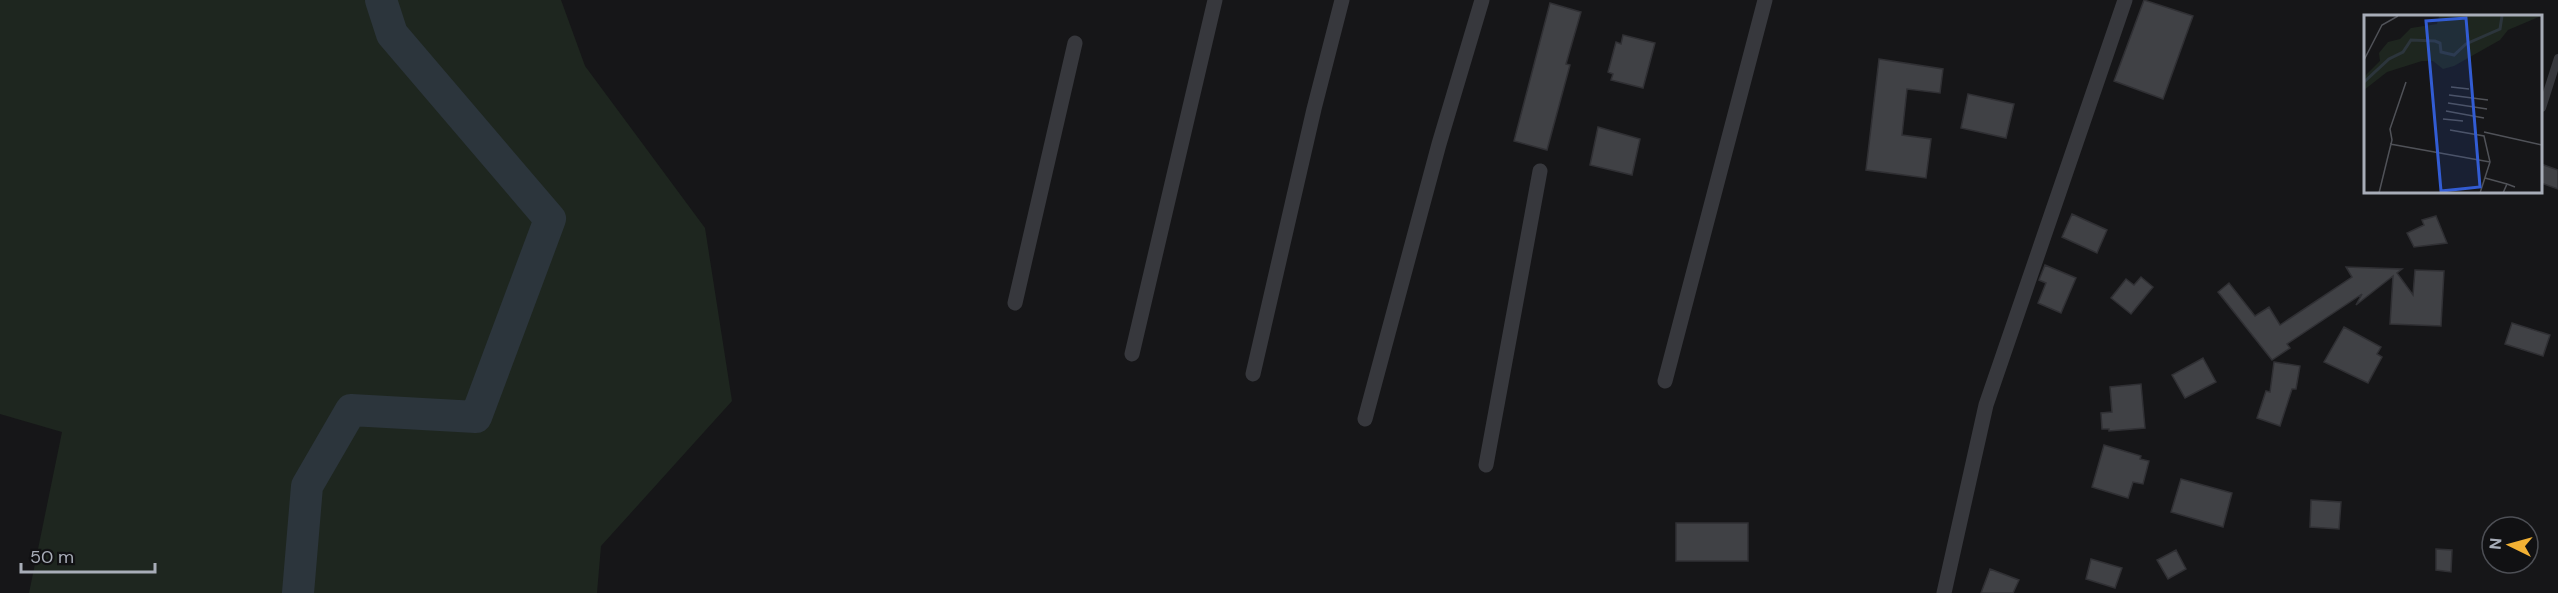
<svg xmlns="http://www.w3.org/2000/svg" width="2558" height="593" font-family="'DM Sans',sans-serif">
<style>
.green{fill:#1e261f}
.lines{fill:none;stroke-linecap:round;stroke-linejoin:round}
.river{stroke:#2c353c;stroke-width:32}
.building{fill:#404145;stroke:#303034;stroke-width:1.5}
.lane{stroke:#37383d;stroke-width:8}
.street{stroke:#37383d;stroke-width:15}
.inset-river{fill:none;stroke:#2c353c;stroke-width:3}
.inset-road{fill:none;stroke:#505258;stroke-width:1.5}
.view{fill:#325cd3;fill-opacity:0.15;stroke:#325cd3;stroke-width:3}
.inset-edge{fill:none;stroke:#a8adb8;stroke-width:3}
</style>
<rect width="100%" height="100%" fill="#161618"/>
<path class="green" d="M0 0H561L585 66 705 228 732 401 601 546 597 593H29L62 432 0 414Z"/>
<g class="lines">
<path class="river" d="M298 593 307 486 351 410 476 417 550 219 392 34 381 0"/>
</g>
<path class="building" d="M2144 0 2193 16 2163 99 2114 81Z
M1550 3 1581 12 1566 64 1570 65 1547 150 1514 141Z
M1623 35 1655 43 1643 88 1611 80 1613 74 1608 72 1616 42 1621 44Z
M1879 59 1943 69 1940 93 1907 89 1902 135 1931 139 1926 178 1866 170Z
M1968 94 2014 104 2006 138 1961 128Z
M1598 127 1640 139 1632 175 1590 165Z
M2541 164 2558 170V189L2541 183Z
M2072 214 2107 230 2097 253 2062 237Z
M2436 216 2447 243 2414 247 2407 233 2424 225 2422 220Z
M2045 265 2076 278 2061 313 2038 303 2046 283 2039 280Z
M2346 267 2402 269 2397 273 2413 295 2415 270 2444 271 2441 326 2390 324 2393 276 2356 305 2362 294 2287 344 2290 348 2272 360 2218 292 2229 283 2255 316 2269 307 2280 325 2352 277Z
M2141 277 2153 287 2131 314 2111 298 2126 279 2134 285Z
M2512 323 2550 335 2543 356 2505 344Z
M2344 327 2381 347 2377 354 2382 357 2368 383 2324 362Z
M2203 358 2216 382 2185 398 2172 375Z
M2274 362 2300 366 2296 389H2292L2280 426 2257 418 2266 391 2270 392Z
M2141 384 2145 428 2109 431V429H2102L2101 413 2112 412 2110 387Z
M2104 445 2141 456 2140 459 2149 461 2143 484 2133 482 2128 498 2092 487Z
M2181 479 2232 493 2223 527 2171 512Z
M2311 500 2341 502 2339 529 2310 527Z
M1676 523H1748V561H1676Z
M2436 549 2452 550 2451 572 2436 570Z
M2176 550 2186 569 2168 579 2157 560Z
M2091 559 2122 568 2115 588 2086 579Z
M1990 569 2019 580 2013 593H1981Z"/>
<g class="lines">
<path class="lane" d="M2542 108 2558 58"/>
<path class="street" d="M1015 303 1075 43
M1132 354 1215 0
M1253 374 1314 109 1342 0
M1665 381 1765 0
M1365 419 1439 144 1482 0
M1486 465 1540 171
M1944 593 1986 405 2125 0"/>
</g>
<g transform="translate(2364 15)">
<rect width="178" height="178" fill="#161618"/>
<path d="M75 1H177L144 15 136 25 90 51 79 54 69 46H58L23 57 0 75V62L16 46 15 38 24 27 36 24 47 13 73 9Z" fill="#1e261f"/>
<path class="inset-river" d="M0 67 25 44 39 37 47 25 71 26 76 28 77 37 90 40 102 29 136 14 138 1"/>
<path class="inset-road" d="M0 45 18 10 34 1M87 72 105 74M85 80 124 85M84 88 123 94M82 96 120 103M79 104 99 106M86 115 120 121 126 147 116 178M120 117 178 130M26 129 126 147M121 163 143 169M15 178 28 125 26 114 42 67M139 178 143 169 151 172"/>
<path class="view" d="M102 3 116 172 77 176 62 6Z"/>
<rect width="178" height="178" class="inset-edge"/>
</g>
<g transform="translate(2510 545) rotate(275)"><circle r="28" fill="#111113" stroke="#4d4f55" stroke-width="1.5"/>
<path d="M0-4.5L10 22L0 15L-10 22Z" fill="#f2b134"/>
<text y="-9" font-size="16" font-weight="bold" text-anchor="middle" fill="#a8adb8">N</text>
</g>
<path d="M21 563v9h134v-9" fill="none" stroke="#a8adb8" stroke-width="3"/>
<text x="30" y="563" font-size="18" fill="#a8adb8" stroke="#111113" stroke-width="4.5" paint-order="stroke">50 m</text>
</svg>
